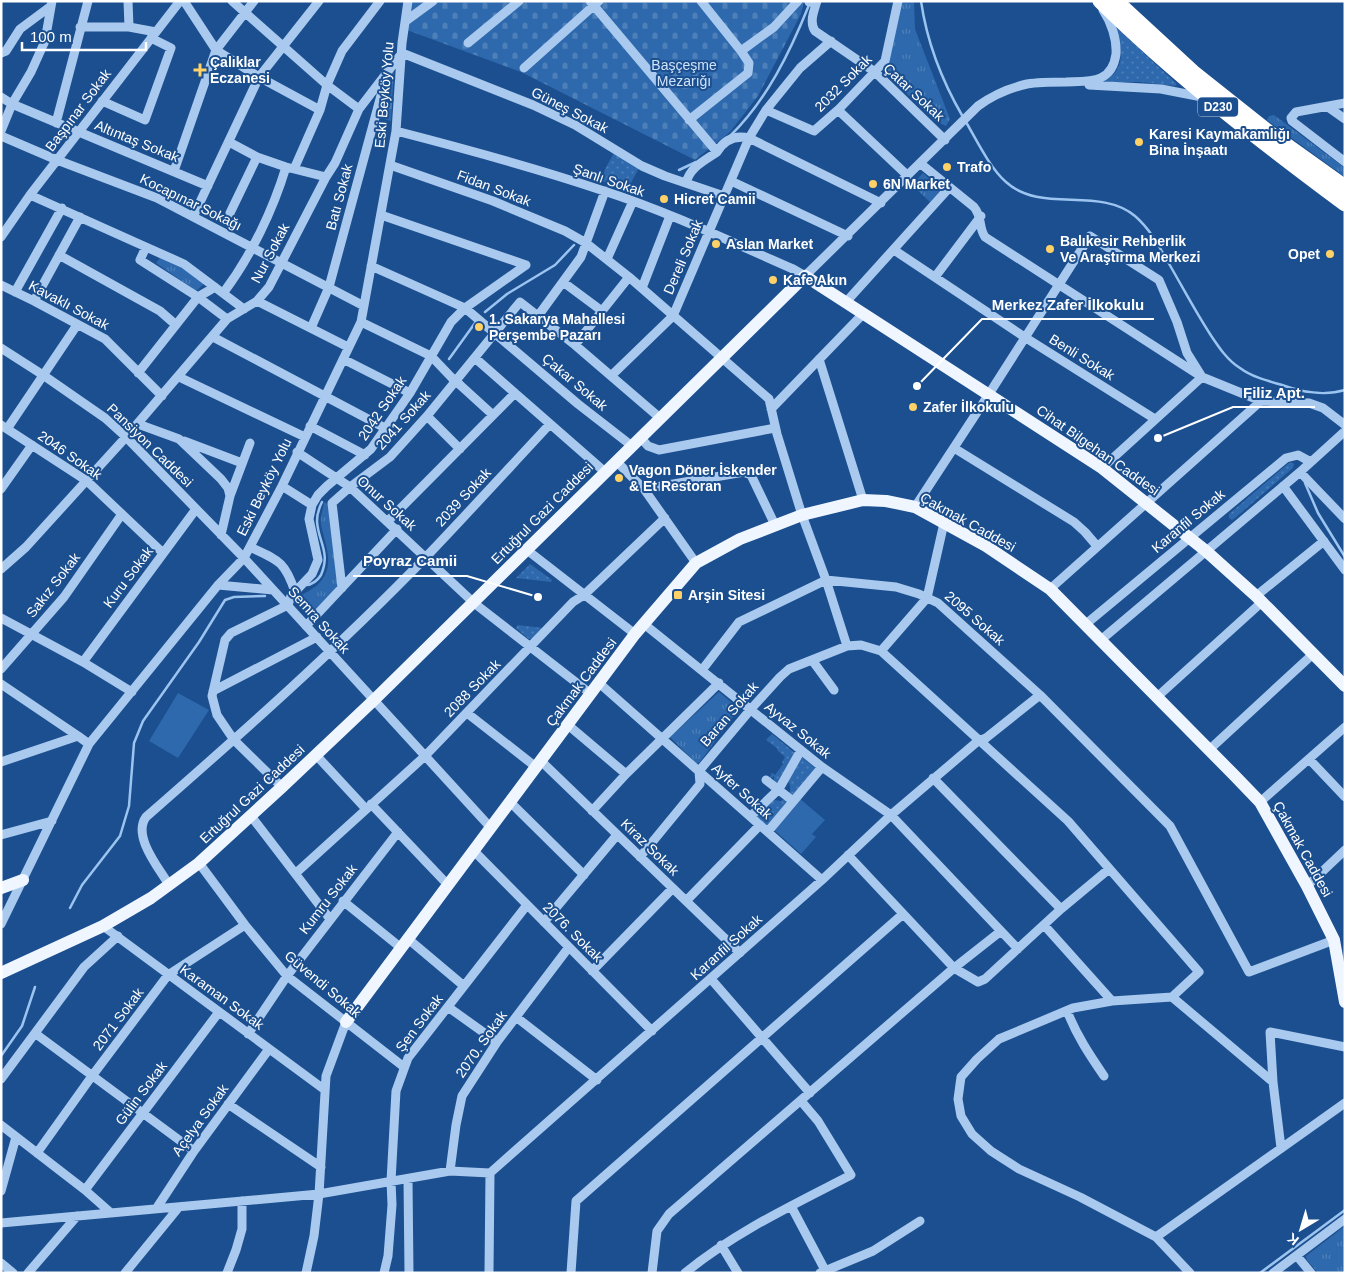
<svg xmlns="http://www.w3.org/2000/svg" width="1346" height="1274" font-family="Arial,sans-serif">
<style>
.grass{fill:url(#grass-dots)}
.forest{fill:url(#forest-firs)}
.cemetery{fill:url(#cemetery-stones)}
.park{fill:url(#park-tufts)}
.garden{fill:#2e69ad}
.lines{fill:none;stroke-linecap:round;stroke-linejoin:round}
.stream{stroke:#9cc4f0;stroke-width:2.5}
.minor{stroke:#a9c9ee;stroke-width:9}
.major{stroke:#f0f6ff;stroke-width:12}
.highway{stroke:#fff;stroke-width:15}
.minor-bridge{stroke:#a9c9ee;stroke-width:9}
.poi-dot{fill:#ffd166;stroke:#1b4f8f;stroke-width:2}
.labels{text-anchor:middle;stroke-width:4;stroke-linejoin:round;paint-order:stroke}
.shield{fill:#1b4f8f;stroke:#bbcadd;stroke-width:1}
.shield-label{font-size:12px;font-weight:bold;fill:#fff}
.poi-label{font-size:14px;font-weight:bold;fill:#fff;stroke:#1b4f8f;text-anchor:start}
.park-label{font-size:14px;fill:#cfe3fa;stroke:#1b4f8f}
.street-label{font-size:14px;fill:#fff;stroke:#1b4f8f}
.leader{fill:none;stroke:#fff;stroke-width:2}
.callout-dot{fill:#fff;stroke:#1b4f8f;stroke-width:2}
.callout-label{font-size:15px;text-anchor:middle;font-weight:bold;fill:#fff;stroke:#1b4f8f;stroke-width:4;stroke-linejoin:round;paint-order:stroke}
</style>
<defs>
<pattern id="grass-dots" width="8" height="8" patternUnits="userSpaceOnUse" patternTransform="scale(1.25)"><rect width="8" height="8" fill="#2e69ad"/><path d="M2 2h.1M6 6h.1" fill="none" stroke="#4d80b9" stroke-width="1.8" stroke-linecap="round"/></pattern>
<pattern id="forest-firs" width="22" height="20" patternUnits="userSpaceOnUse" patternTransform="scale(1.25)"><rect width="22" height="20" fill="#2e69ad"/><path d="M5 1l3.5 6h-7zM16 11l3.5 6h-7z" fill="#4d80b9"/></pattern>
<pattern id="cemetery-stones" width="16" height="16" patternUnits="userSpaceOnUse" patternTransform="scale(1.25)"><rect width="16" height="16" fill="#2e69ad"/><path d="M2 7V4a2 2 0 0 1 4 0v3zM10 15v-3a2 2 0 0 1 4 0v3z" fill="#4d80b9"/></pattern>
<pattern id="park-tufts" width="24" height="20" patternUnits="userSpaceOnUse" patternTransform="scale(1.25)"><rect width="24" height="20" fill="#2e69ad"/><path d="M3 7l-1-3M5 7V3M7 7l1-3M15 17l-1-3M17 17v-4M19 17l1-3" fill="none" stroke="#4d80b9"/></pattern>
</defs>
<rect width="100%" height="100%" fill="#1b4f8f"/>
<path class="grass" d="M1117 29 1119 30 1177 84 1175 86 1140 82H1103C1126 69 1122 52 1117 29Z
M614 153 639 168 626 192 602 181 605 169Z
M1290 462 1294 464 1293 468 1235 518 1232 520 1229 518V514Z
M530 564 552 580 551 582 516 578Z
M518 625 543 628 533 639H529L516 628Z
M772 734 796 754 779 784 774 782V776L768 780 772 773 775 775 783 764 782 762 785 757 777 750 778 749 766 740Z
M799 755 818 770 794 799 789 795C791 789 791 784 786 779Z
M787 797 791 801 769 828 755 815 774 800 781 801Z"/>
<path class="forest" d="M394 68 391 121 377 117Z"/>
<path class="cemetery" d="M412 1H804L801 14 758 96 730 132 695 160 521 72 407 30Z"/>
<path class="park" d="M901 1H914L915 29 950 119 946 126 935 121 887 74 886 71Z
M1274 115 1345 168V177L1267 120 1269 116Z
M923 173 941 190 930 202 912 185Z
M160 258 187 270 205 283 196 291 156 263Z
M324 502 331 506 338 587 309 619 295 598C303 594 315 589 321 581 335 564 325 544 321 525 320 518 323 509 324 502Z
M719 692 739 709 699 763H696L670 737Z
M1345 1226V1273H1318L1307 1260 1306 1256Z"/>
<path class="garden" d="M178 693 209 710 178 758 149 741Z
M799 798 825 820 812 834 816 837 801 854 772 828Z"/>
<g class="lines">
<path class="stream" d="M921 1C927 43 942 81 963 117
M966 122C977 141 990 168 1006 182 1041 214 1099 186 1135 216 1150 229 1159 246 1168 262 1182 286 1195 311 1210 334 1218 346 1227 360 1240 368 1252 377 1268 381 1282 385 1301 392 1325 396 1345 390
M730 136C767 100 790 52 809 5
M679 170 696 162
M485 312 507 294 555 265 574 245
M449 359 475 323
M1305 483 1318 513 1345 557
M306 585C312 585 318 580 321 575 331 552 318 542 317 521 317 514 319 508 322 502
M70 908 82 885 120 836 129 806 134 743 143 721 199 642 225 600 234 597 265 596
M1 1056 22 1026 35 987
M1260 1273 1345 1210"/>
<path class="minor" d="M128 1 129 27
M184 1 216 50 259 77 320 110
M232 1 327 85 359 109
M590 1 717 152C704 161 690 167 686 183
M809 1V2
M817 1C814 11 809 22 815 31L875 72 945 140
M407 20 433 1
M80 27H129L156 32
M468 43 519 1
M741 51 774 27 798 1
M1 53 6 51 20 29 51 6
M524 68 599 1
M1089 85 1161 89 1202 97
M1 97 12 104 208 186
M102 101 145 120 171 48 151 38
M1345 103 1296 112 1291 118 1292 121 1345 162
M1328 107 1345 119
M766 110 814 131 838 110 885 61 898 1
M838 110 908 176
M689 120 748 73 749 63 741 51 701 1
M56 123 88 1
M1 131 12 104 31 72 45 41 52 1
M396 131C466 149 536 168 604 191 669 212 731 242 793 269L805 276 978 106C993 95 1009 88 1027 84 1039 82 1054 82 1066 82 1089 81 1112 84 1116 54 1117 39 1111 22 1103 10
M1 136 57 160 157 198 364 306
M229 142 257 157 286 167 326 177
M717 152C724 140 735 135 749 138L881 203
M921 164 974 207C983 218 978 227 985 237L1202 377 1261 401 1309 403 1323 408 1345 425
M390 165 493 201 565 231 586 243 629 277 769 399 777 434 802 515 826 580 847 646
M294 169 320 110 327 85 342 51 380 1
M174 171 216 50 254 1
M731 181 848 236
M30 195 146 247
M230 213 257 157
M381 215 526 265
M193 217 259 77 319 1
M1 237 30 195 180 1
M894 250 1026 338 1155 419
M59 255 160 311 176 325
M607 259 633 201
M371 266 465 308 578 404 632 446
M935 277 981 216
M563 282 602 311
M1 285 34 301 105 339 162 396
M642 288 670 216
M15 292 62 208
M224 292C251 256 273 210 286 167
M34 301 80 217
M257 301 348 347
M846 302 949 188
M538 316 581 257 605 191
M227 319 198 297 140 260 146 247 184 264 244 309
M361 322 431 356 453 379
M311 328 329 287 386 77
M213 337 385 428
M575 345 629 277
M1 348 43 375 105 418 126 437 244 558 491 828
M475 358 605 472
M343 359 410 393
M819 359 863 500
M138 373 198 297 215 287
M612 375 673 316 749 138 766 110 800 68 831 41
M179 377 305 437
M459 384 493 415
M771 409 863 314
M427 416 460 449
M138 424 179 439 221 479 228 488 230 496 221 535
M1 425 87 481 163 553
M310 426 365 455
M7 429 77 325
M640 437 648 446 659 450 775 428
M184 441 242 463
M954 448 1074 522 1085 532 1097 546
M297 452 350 487 474 603 591 694
M616 461 644 489 696 563
M1300 472 1345 519
M282 486 312 505
M1283 486 1345 570
M1 489 32 445
M644 489 744 472 751 475 775 525
M230 496 250 443
M915 507 989 394 1090 236 1159 280 1177 322 1187 353 1202 377 1102 468
M388 521 515 393
M250 547C278 560 285 561 295 592
M527 550 635 634
M1 569 26 547 126 437 227 319 257 301 269 287 326 177 335 163 359 109 402 53 533 105 575 125 642 166 665 176 724 196
M218 585 273 590
M342 588 332 503 350 487 390 457 427 416 520 302 575 345 660 418
M1050 589 1261 401
M1256 596 1324 541
M1 618 83 662 132 692
M644 624 822 767 891 815 1018 949
M1086 624 1286 458 1298 455 1311 462
M306 626 397 529
M1102 639 1300 472 1345 431
M881 651 927 598 944 523
M812 660 834 690
M83 662 196 509
M1 669 64 597 122 514
M702 670 739 622 826 580 896 587 919 594 938 603 1040 695 1170 826 1249 972 1334 940
M599 683 822 880
M1 684 78 736
M213 691 317 637
M1157 697 1262 602
M467 713 536 767
M568 725 626 774
M1210 749 1313 654
M316 755 366 809
M1309 759 1345 797
M541 761 740 953
M1 762 78 736 89 744
M933 778 1061 909
M766 780 793 801
M282 787 234 740 217 715 212 696 225 640 231 633 288 605 291 596 312 574 318 560 309 519 312 505 318 495 327 486 371 449 410 393 451 322 465 308 526 265
M510 802 584 875
M1260 802 1345 727
M371 804 448 885
M592 811 626 774 719 683
M753 814 779 789 801 750
M251 816 330 919
M770 829 822 767
M1 835 52 821
M474 851 652 1031
M848 855 954 968 978 982 985 979 1061 909 1109 869
M640 857 700 784 699 771 751 709 780 677 789 669 847 646 861 645 881 651 1068 821 1199 972 1172 997
M199 863 245 925 287 976 404 1067
M296 873 425 756 573 602 584 595 665 518
M169 885C159 868 132 836 146 817 242 733 338 648 426 557 468 513 509 468 550 424
M1307 886 1345 850
M343 901 400 947
M686 901 760 825
M544 922 617 835
M1 924 89 744 218 585 244 558 282 486 361 322 396 131 402 43 408 1
M1044 925 1112 1001
M103 926 325 1090
M407 938 464 986
M592 971 672 889
M711 979 810 1093
M448 1007 497 1042
M1067 1011C1077 1036 1089 1054 1104 1076
M516 1017 597 1080
M36 1034 194 1151
M248 1034 287 976 398 832
M1 1079 84 967 118 936
M228 1104 321 1167
M1 1125 85 1190 111 1213
M1281 1148 1273 1082 1270 1032 1345 1047
M37 1153 92 1076 168 975 245 925
M450 1171 456 1125 462 1096 497 1042 569 947
M490 1173 822 880 891 815 978 741 986 738 1040 695
M408 1179 409 1273
M85 1190 219 1012
M1 1191 16 1137
M791 1206 825 1270
M156 1209 194 1151 269 1049
M1 1223 319 1194 450 1171 490 1173
M1156 1237 1345 1103
M721 1245 738 1273
M1297 1256 1311 1273
M1 1263 13 1273
M28 1273 77 1216
M125 1273 179 1207
M227 1273 236 1250 242 1229V1201
M306 1273 314 1236 319 1194 326 1076 346 1022
M384 1273 388 1256 392 1205 391 1181 396 1091 408 1058 527 905
M489 1273 490 1173
M571 1273 576 1201 903 914
M652 1273 657 1231 669 1214 954 968 1001 931
M685 1273C735 1232 793 1205 851 1175L818 1121 801 1101
M820 1273 873 1251 920 1221
M1190 1273 1156 1237 1080 1197 1019 1169 991 1151 972 1134 961 1116 958 1099 961 1077 977 1059 999 1039 1073 1008 1112 1001 1172 997 1273 1082
M1273 1273 1345 1219"/>
<path class="major" d="M1 888 23 880
M1 973 103 926 151 898 199 863 282 787 374 700 805 276 1102 468 1206 551 1256 596 1345 686
M346 1022 635 634 696 563 740 539 802 515 863 500 886 501 915 507 986 546 1050 589 1234 775 1260 802 1307 886 1334 940 1345 1002"/>
<path class="highway" d="M1100 1C1176 76 1259 140 1345 204
M1116 1 1193 72 1271 134 1345 187"/>
<path class="minor-bridge" d="M453 379 459 384"/>
</g>
<g class="poi-dot">
<path d="M197.5 62.5h5v5h5v5h-5v5h-5v-5h-5v-5h5z"/>
<circle cx="1139" cy="142" r="5"/>
<circle cx="947" cy="167" r="5"/>
<circle cx="873" cy="184" r="5"/>
<circle cx="664" cy="199" r="5"/>
<circle cx="716" cy="244" r="5"/>
<circle cx="1050" cy="249" r="5"/>
<circle cx="1330" cy="254" r="5"/>
<circle cx="773" cy="280" r="5"/>
<circle cx="479" cy="327" r="5"/>
<circle cx="913" cy="407" r="5"/>
<circle cx="619" cy="478" r="5"/>
<rect x="673" y="590" width="10" height="10" rx="2.5"/>
</g>
<g class="labels">
<rect class="shield" x="1198" y="97.5" width="40" height="19" rx="4"/>
<g class="shield-label">
<text x="1218" y="111">D230</text>
</g>
<g class="poi-label">
<text x="210" y="67">Çalıklar<tspan x="210" dy="16">Eczanesi</tspan></text>
<text x="1149" y="139">Karesi Kaymakamlığı<tspan x="1149" dy="16">Bina İnşaatı</tspan></text>
<text x="957" y="172">Trafo</text>
<text x="883" y="189">6N Market</text>
<text x="674" y="204">Hicret Camii</text>
<text x="1060" y="246">Balıkesir Rehberlik<tspan x="1060" dy="16">Ve Araştırma Merkezi</tspan></text>
<text x="726" y="249">Aslan Market</text>
<text x="1320" y="259" text-anchor="end">Opet</text>
<text x="783" y="285">Kafe Akın</text>
<text x="489" y="324">1. Sakarya Mahallesi<tspan x="489" dy="16">Perşembe Pazarı</tspan></text>
<text x="923" y="412">Zafer İlkokulu</text>
<text x="629" y="475">Vagon Döner İskender<tspan x="629" dy="16">&amp; Et Restoran</tspan></text>
<text x="688" y="600">Arşin Sitesi</text>
</g>
<g class="park-label">
<text x="684" y="70">Başçeşme<tspan x="684" dy="16">Mezarığı</tspan></text>
</g>
<g class="street-label">
<text transform="translate(843 83) rotate(-45)" y="5">2032 Sokak</text>
<text transform="translate(914 92) rotate(43)" y="5">Çatar Sokak</text>
<text transform="translate(384 95) rotate(-85)" y="5">Eski Beyköy Yolu</text>
<text transform="translate(78 110) rotate(-53)" y="5">Başpınar Sokak</text>
<text transform="translate(570 110) rotate(27)" y="5">Güneş Sokak</text>
<text transform="translate(137 141) rotate(22)" y="5">Altıntaş Sokak</text>
<text transform="translate(609 180) rotate(19)" y="5">Şanlı Sokak</text>
<text transform="translate(494 188) rotate(21)" y="5">Fidan Sokak</text>
<text transform="translate(339 197) rotate(-75)" y="5">Batı Sokak</text>
<text transform="translate(191 202) rotate(26)" y="5">Kocapınar Sokağı</text>
<text transform="translate(270 253) rotate(-62)" y="5">Nur Sokak</text>
<text transform="translate(683 257) rotate(-67)" y="5">Dereli Sokak</text>
<text transform="translate(69 305) rotate(28)" y="5">Kavaklı Sokak</text>
<text transform="translate(1082 357) rotate(32)" y="5">Benli Sokak</text>
<text transform="translate(575 382) rotate(40)" y="5">Çakar Sokak</text>
<text transform="translate(382 408) rotate(-56)" y="5">2042 Sokak</text>
<text transform="translate(403 420) rotate(-48)" y="5">2041 Sokak</text>
<text transform="translate(150 445) rotate(44)" y="5">Pansiyon Caddesi</text>
<text transform="translate(1098 450) rotate(35)" y="5">Cihat Bilgehan Caddesi</text>
<text transform="translate(70 455) rotate(35)" y="5">2046 Sokak</text>
<text transform="translate(264 487) rotate(-64)" y="5">Eski Beyköy Yolu</text>
<text transform="translate(463 497) rotate(-47)" y="5">2039 Sokak</text>
<text transform="translate(387 503) rotate(42)" y="5">Onur Sokak</text>
<text transform="translate(542 513) rotate(-45)" y="5">Ertuğrul Gazi Caddesi</text>
<text transform="translate(1188 521) rotate(-40)" y="5">Karanfil Sokak</text>
<text transform="translate(968 522) rotate(29)" y="5">Çakmak Caddesi</text>
<text transform="translate(128 577) rotate(-53)" y="5">Kuru Sokak</text>
<text transform="translate(53 585) rotate(-52)" y="5">Sakız Sokak</text>
<text transform="translate(975 618) rotate(41)" y="5">2095 Sokak</text>
<text transform="translate(319 620) rotate(48)" y="5">Semra Sokak</text>
<text transform="translate(581 682) rotate(-53)" y="5">Çakmak Caddesi</text>
<text transform="translate(472 688) rotate(-46)" y="5">2088 Sokak</text>
<text transform="translate(729 714) rotate(-49)" y="5">Baran Sokak</text>
<text transform="translate(798 730) rotate(39)" y="5">Ayvaz Sokak</text>
<text transform="translate(742 791) rotate(42)" y="5">Ayfer Sokak</text>
<text transform="translate(252 794) rotate(-43)" y="5">Ertuğrul Gazi Caddesi</text>
<text transform="translate(650 847) rotate(44)" y="5">Kiraz Sokak</text>
<text transform="translate(1303 849) rotate(61)" y="5">Çakmak Caddesi</text>
<text transform="translate(328 899) rotate(-52)" y="5">Kumru Sokak</text>
<text transform="translate(573 932) rotate(45)" y="5">2076. Sokak</text>
<text transform="translate(726 947) rotate(-42)" y="5">Karanfil Sokak</text>
<text transform="translate(323 984) rotate(40)" y="5">Güvendi Sokak</text>
<text transform="translate(222 997) rotate(36)" y="5">Karaman Sokak</text>
<text transform="translate(118 1019) rotate(-53)" y="5">2071 Sokak</text>
<text transform="translate(419 1023) rotate(-53)" y="5">Şen Sokak</text>
<text transform="translate(481 1044) rotate(-55)" y="5">2070. Sokak</text>
<text transform="translate(141 1093) rotate(-53)" y="5">Gülin Sokak</text>
<text transform="translate(200 1120) rotate(-54)" y="5">Açelya Sokak</text>
</g>
</g>
<path class="leader" d="M917 386L982 319H1154M1158 438L1233 407H1315M538 597L467 576H353"/>
<g class="callout-dot">
<circle cx="917" cy="386" r="5"/>
<circle cx="1158" cy="438" r="5"/>
<circle cx="538" cy="597" r="5"/>
</g>
<g class="callout-label">
<text x="1068" y="310">Merkez Zafer İlkokulu</text>
<text x="1274" y="398">Filiz Apt.</text>
<text x="410" y="566">Poyraz Camii</text>
</g>
<rect width="1346" height="1274" fill="none" stroke="#ffffff" stroke-width="5"/>
<g transform="translate(1301 1229) rotate(218)" stroke="#1b4f8f" stroke-width="4" paint-order="stroke">
<path d="M0-4L9 19L0 12L-9 19Z" fill="#ffffff"/>
<text y="-8" font-size="14" font-weight="bold" text-anchor="middle" fill="#ffffff">K</text>
</g>
<path d="M22 42v8h124v-8" fill="none" stroke="#ffffff" stroke-width="2.5"/>
<text x="30" y="42" font-size="15" fill="#ffffff" stroke="#1b4f8f" stroke-width="4" paint-order="stroke">100 m</text>
</svg>
